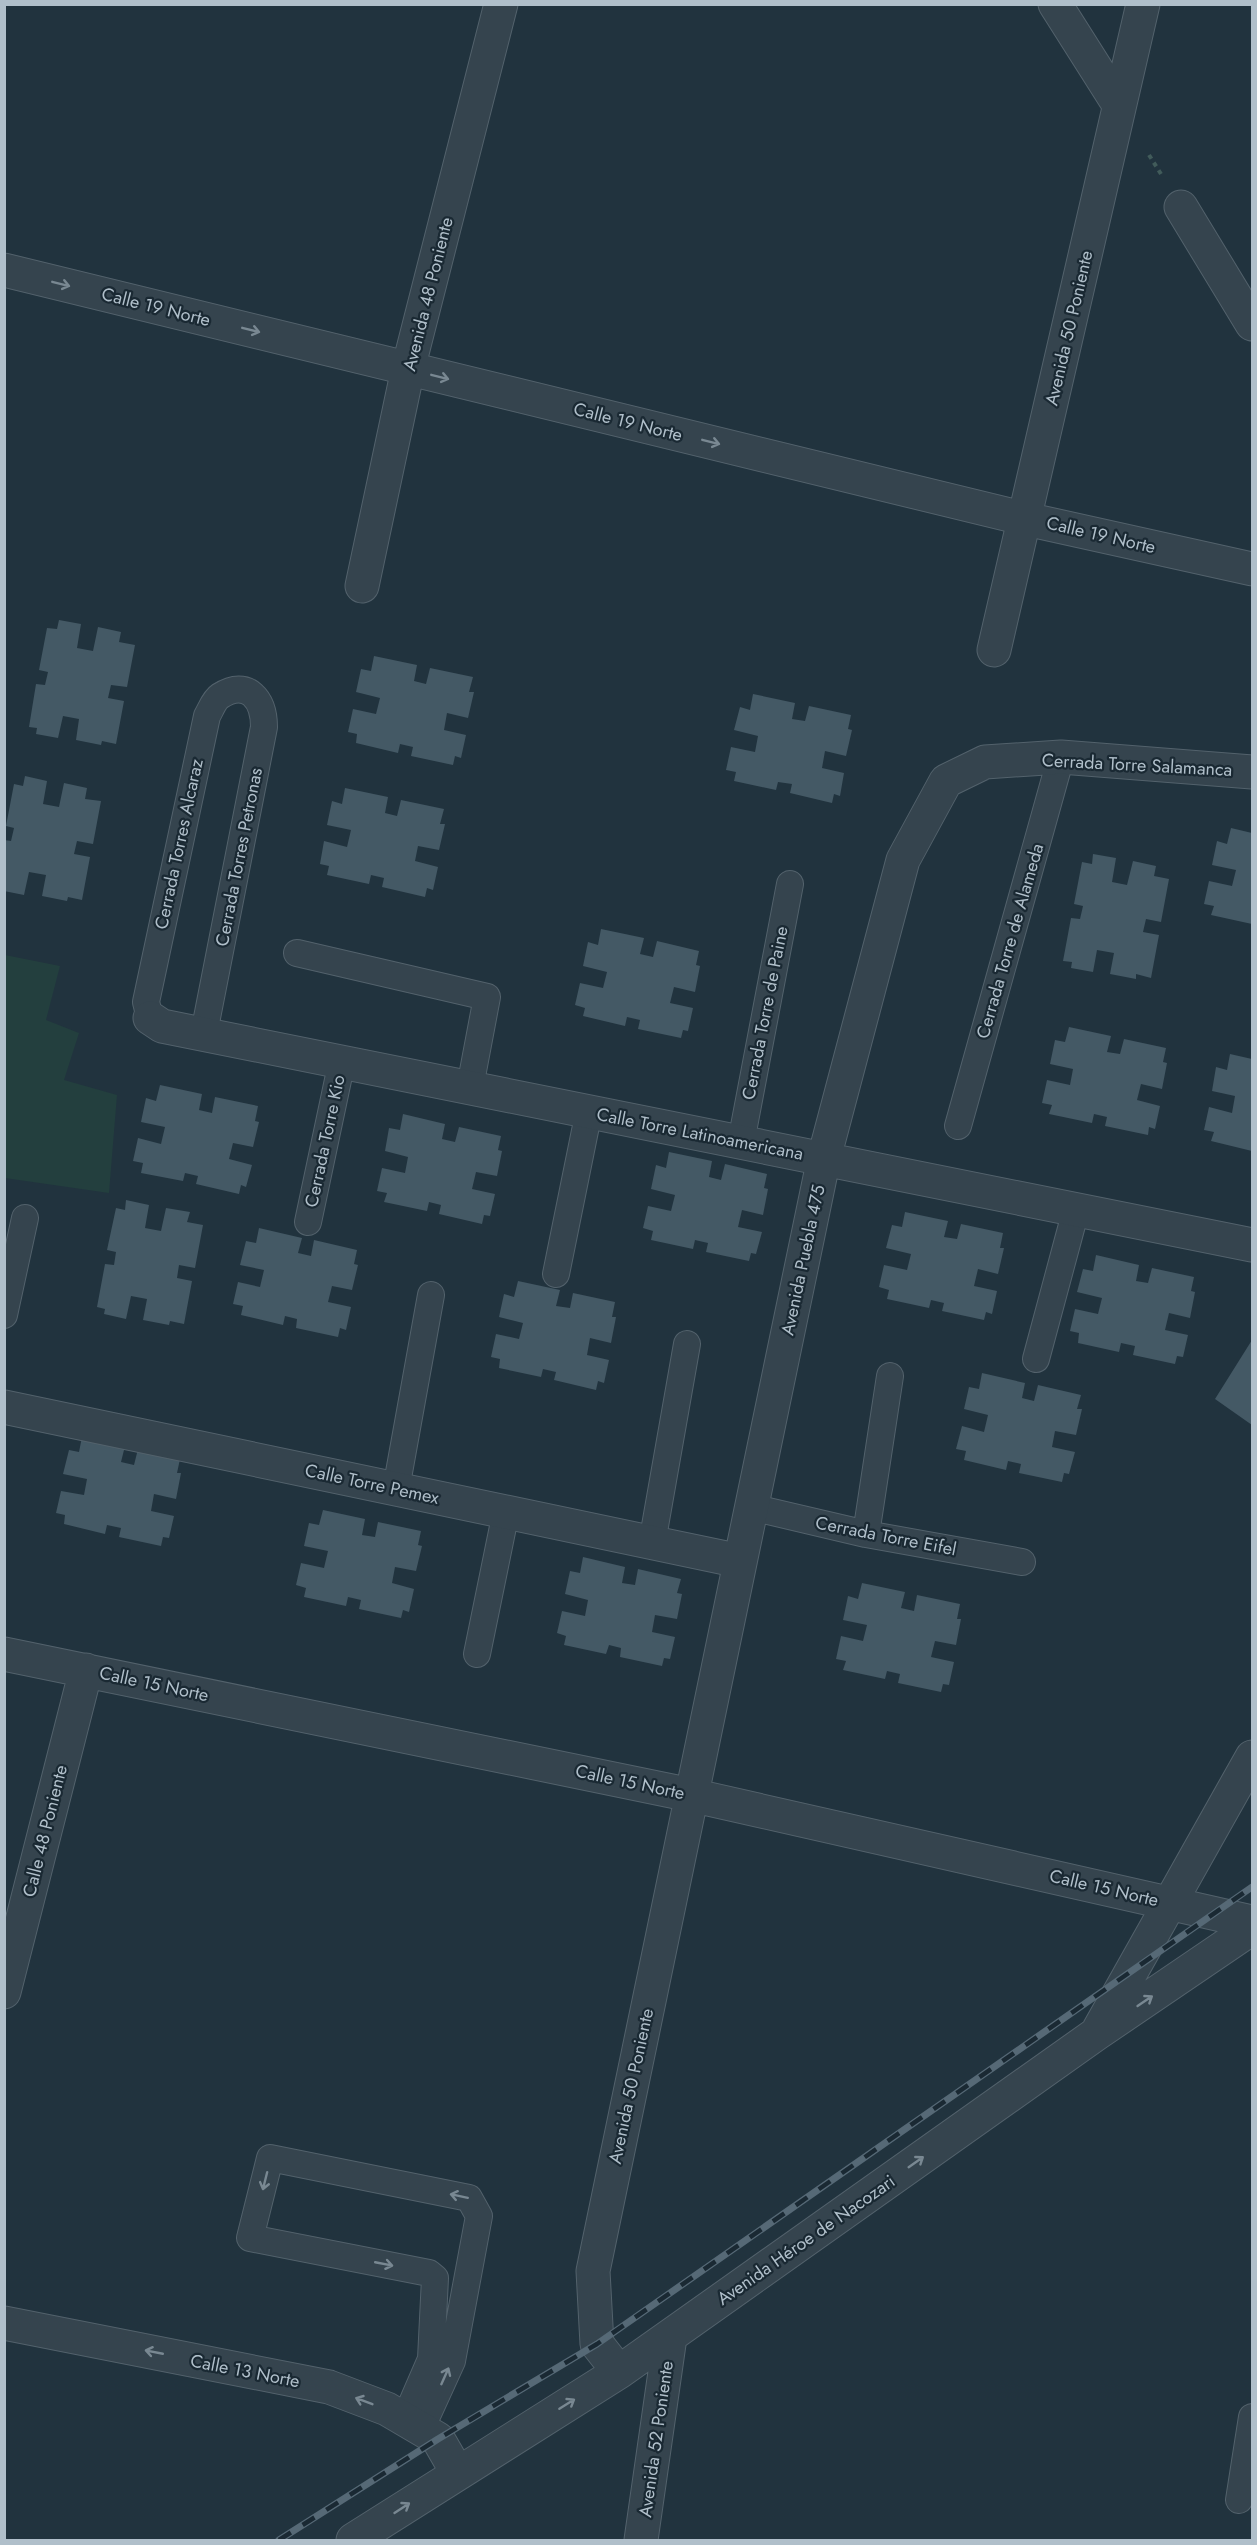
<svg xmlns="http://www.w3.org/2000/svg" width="1257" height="2545" font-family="Jost,sans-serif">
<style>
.green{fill:#233f3e}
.building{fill:#445965}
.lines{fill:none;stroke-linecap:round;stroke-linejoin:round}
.lane-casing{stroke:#53626c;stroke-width:28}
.street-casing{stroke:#53626c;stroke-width:35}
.path{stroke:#415b5a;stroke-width:4;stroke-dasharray:4.5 4.5;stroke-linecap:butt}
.lane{stroke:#35444e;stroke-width:26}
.street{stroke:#35444e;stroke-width:33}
.rail-casing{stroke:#566976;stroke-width:7}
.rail{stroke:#1a2933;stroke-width:4.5;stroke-dasharray:14;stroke-linecap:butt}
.oneway{stroke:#798892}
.labels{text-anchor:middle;stroke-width:4.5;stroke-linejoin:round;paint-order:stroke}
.street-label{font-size:18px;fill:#b0bfca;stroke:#1a2933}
</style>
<rect width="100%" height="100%" fill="#21333e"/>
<path class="green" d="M5 955 60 966 46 1020 79 1033 64 1080 117 1095 109 1193 5 1178Z"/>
<path class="building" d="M59 620 81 624 77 648 93 651 98 627 121 632 119 642 135 645 127 687 111 685 108 698 124 701 116 744 102 741 101 745 76 740 79 719 63 716 58 738 36 734 37 728 29 727 36 684 45 685 48 672 39 670 47 628 57 629Z
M374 656 417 665 414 681 426 684 430 668 473 677 469 692H474L468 718 447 713 444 730 466 735 461 758 455 756 453 765 411 756 413 747 400 744 398 753 356 743 357 734 348 732 353 709 376 714 380 698 356 692 361 669 371 671Z
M753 694 795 703 792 719 805 721 809 706 851 715 848 729 852 730 846 756 825 751 822 768 844 773 840 796 834 794 832 803 790 793 792 784 778 782 776 790 734 781 736 772 726 770 731 747 755 752 758 736 734 730 740 707 750 710Z
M25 776 47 781 43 804 59 807 64 783 87 788 85 799 101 801 93 844 77 841 74 854 90 857 82 900 68 897 67 901 42 896 46 875 29 872 24 895 4 891V840L11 841 14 828 6 826 14 784 23 786Z
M345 788 388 797 385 813 397 816 401 800 444 809 440 824H445L439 850 418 846 415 861 438 867 433 890 427 888 425 897 382 887 384 878 371 875 369 884 327 875 329 866 320 864 324 841 347 847 351 830 327 825 332 801 342 804Z
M1231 828 1252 833V924L1211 915 1214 906 1204 904 1209 881 1232 886 1236 870 1212 865 1217 841 1227 844Z
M1093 854 1116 858 1112 882 1127 885 1133 861 1156 866 1154 876 1169 879 1161 922 1146 919 1143 932 1159 935 1151 978 1136 974V979L1110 974 1114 953 1097 950 1093 972 1071 968 1072 962 1063 961 1071 918 1080 919 1083 906 1074 904 1082 862 1092 864Z
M601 929 644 938 640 954 653 957 657 941 699 951 696 965 700 966 695 992 674 987 670 1003 693 1008 688 1031 683 1030 681 1038 638 1029 640 1020 627 1017 625 1026 583 1016 585 1008 575 1005 580 983 603 988 607 972 583 966 588 942 598 945Z
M1069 1027 1111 1036 1107 1052 1120 1054 1124 1039 1166 1048 1163 1062 1167 1063 1162 1089 1141 1084 1137 1100 1160 1106 1155 1129 1149 1127 1148 1135 1105 1126 1107 1117 1094 1114 1092 1123 1049 1114 1052 1105 1042 1103 1047 1080 1070 1085 1073 1069 1050 1064 1055 1040 1065 1042Z
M1230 1054 1252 1059V1151L1211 1141 1214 1132 1204 1130 1209 1107 1232 1113 1235 1096 1212 1091 1216 1067 1227 1070Z
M160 1085 202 1094 199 1110 212 1113 215 1097 258 1106 255 1121 259 1122 253 1147 233 1143 229 1159 252 1165 246 1187 241 1185 239 1194 196 1184 198 1176 185 1173 183 1181 141 1173 143 1163 133 1161 138 1138 161 1144 165 1127 141 1122 146 1098 156 1101Z
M403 1114 445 1124 442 1139 455 1142 459 1127 501 1136 498 1150 502 1151 497 1176 476 1172 472 1189 495 1194 490 1216 484 1215 482 1224 439 1214 441 1205 429 1202 427 1211 384 1202 387 1193 377 1191 382 1168 405 1173 408 1157 385 1151 389 1128 400 1130Z
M669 1152 712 1161 709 1177 721 1180 725 1164 767 1174 764 1188 768 1189 763 1215 742 1210 738 1227 762 1232 756 1254 751 1253 749 1261 706 1252 708 1243 695 1240 693 1249 651 1240 653 1231 643 1228 648 1206 671 1211 675 1195 651 1189 656 1165 666 1168Z
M126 1200 149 1205 145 1228 161 1231 166 1208 190 1212 187 1222 203 1225 195 1268 179 1265 177 1278 192 1281 184 1324 170 1321 169 1325 143 1320 147 1299 131 1296 126 1319 104 1314 105 1309 97 1307 105 1264 114 1265 116 1252 107 1250 116 1208 125 1210Z
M905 1212 948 1221 944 1237 957 1239 961 1224 1003 1233 1000 1248H1004L998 1274 978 1269 974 1286 997 1291 992 1314 986 1312 984 1320 942 1311 944 1303 931 1300 929 1308 887 1299 889 1290 879 1287 884 1265 907 1270 911 1254 886 1248 892 1225 902 1227Z
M259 1228 302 1238 298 1253 311 1256 314 1240 357 1250 354 1264 358 1265 352 1290 332 1286 328 1302 351 1307 346 1330 340 1328 338 1337 296 1328 297 1319 285 1316 283 1325 241 1315 243 1306 233 1304 238 1282 260 1287 264 1270 240 1265 246 1241 256 1243Z
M1096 1255 1139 1265 1136 1281 1148 1283 1152 1268 1194 1277 1191 1291 1195 1292 1190 1318 1169 1313 1165 1330 1188 1335 1183 1357 1177 1356 1175 1364 1133 1355 1135 1346 1121 1343 1119 1352 1078 1343 1079 1333 1070 1331 1075 1309 1098 1314 1102 1298 1077 1292 1083 1269 1093 1271Z
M518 1281 560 1290 556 1306 570 1308 573 1293 615 1302 612 1317H616L611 1343 590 1338 587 1355 609 1360 604 1383 598 1381 596 1390 554 1380 556 1372 543 1369 541 1377 499 1368 500 1359 491 1357 496 1334 519 1339 523 1323 499 1317 504 1294 514 1297Z
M1252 1340V1425L1215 1399Z
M982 1373 1025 1383 1022 1398 1034 1401 1038 1385 1081 1395 1077 1409H1082L1076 1435 1055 1431 1052 1447 1075 1452 1069 1474 1064 1473 1062 1482 1019 1473 1021 1464 1008 1461 1006 1470 964 1460 966 1451 956 1449 962 1426 984 1432 988 1415 964 1409 969 1387 979 1389Z
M82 1437 125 1446 121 1462 134 1465 138 1449 180 1459 177 1473H181L176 1499 154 1494 151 1511 174 1516 169 1538 163 1537 161 1546 119 1537 121 1528 107 1525 105 1534 64 1524 65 1515 56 1513 61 1491 84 1495 87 1479 63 1474 69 1450 79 1452Z
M323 1510 365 1519 362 1535 375 1537 378 1522 421 1531 418 1545 422 1546 416 1571 395 1567 392 1583 414 1589 409 1612 403 1610 401 1618 359 1609 361 1600 348 1597 346 1606 304 1597 306 1588 296 1585 301 1563 324 1568 328 1551 304 1546 309 1523 319 1525Z
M583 1557 625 1567 622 1583 635 1585 638 1569 681 1579 677 1593 682 1594 677 1619 655 1615 652 1632 675 1637 670 1659 664 1658 662 1666 620 1657 621 1648 609 1645 606 1654 564 1645 566 1636 557 1633 562 1611 585 1616 588 1600 565 1594 570 1571 580 1573Z
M862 1583 905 1592 901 1608 914 1611 917 1595 960 1604 957 1619H961L956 1645 935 1641 931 1657 954 1662 949 1685 943 1684 941 1692 898 1683 900 1674 887 1671 885 1679 843 1670 846 1661 836 1659 841 1636 863 1641 867 1625 843 1620 848 1596 858 1599Z"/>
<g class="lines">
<g class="lane-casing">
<path id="lane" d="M297 953 487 997 470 1087
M150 1018 146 1002 207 716C211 709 214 700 220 696 248 678 264 700 264 727L204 1033
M958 1126 1061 757
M741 1142 790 884
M308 1222 342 1061
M556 1274 589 1111
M4 1315 25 1218
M1036 1359 1076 1210
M396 1489 431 1295
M751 1507 866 1534 1022 1562
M866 1534 890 1376
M652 1543 687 1344
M477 1654 506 1512
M405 2419 431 2359 435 2278 429 2273 250 2238 270 2158 469 2198 479 2216 452 2361 421 2429
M1239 2500 1252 2417"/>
</g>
<g class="street-casing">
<path id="street" d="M1055 4 1119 105
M1181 207 1252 324
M4 270 1026 519 1252 569
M362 586 408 369 501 4
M994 650 1143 4
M150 1018 162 1026 1252 1245
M4 1407 740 1561
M4 1654 691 1795 1252 1922
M4 1992 86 1670
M1099 2029 1252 1757
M4 2323 329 2387 387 2409 438 2439 457 2472
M619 2372 597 2344 593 2271 824 1158 903 860 946 781 985 762 1061 757 1252 772
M353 2540 619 2372 1096 2034 1252 1928
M641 2540 670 2337"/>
</g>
<path class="path" d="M1149 155 1161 174"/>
<use href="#lane" class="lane"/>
<use href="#street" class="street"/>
<g class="rail-casing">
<path id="rail" d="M279 2540 438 2439 597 2344 1252 1887"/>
</g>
<use href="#rail" class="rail"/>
</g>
<defs><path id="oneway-shaft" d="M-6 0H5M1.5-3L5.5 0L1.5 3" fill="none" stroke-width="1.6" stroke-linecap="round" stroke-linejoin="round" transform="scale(1.5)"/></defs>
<g class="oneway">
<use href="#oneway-shaft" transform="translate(61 284) rotate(14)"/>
<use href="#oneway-shaft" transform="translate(251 330) rotate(14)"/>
<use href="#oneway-shaft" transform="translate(440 377) rotate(14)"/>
<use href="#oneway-shaft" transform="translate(711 442) rotate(14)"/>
<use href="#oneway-shaft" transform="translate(1145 2001) rotate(-34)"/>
<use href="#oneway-shaft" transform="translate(916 2162) rotate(-35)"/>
<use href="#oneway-shaft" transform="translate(265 2181) rotate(104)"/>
<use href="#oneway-shaft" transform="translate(459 2196) rotate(-168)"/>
<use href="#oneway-shaft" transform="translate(384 2264) rotate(11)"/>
<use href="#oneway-shaft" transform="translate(154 2352) rotate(-169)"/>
<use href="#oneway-shaft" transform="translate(445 2376) rotate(-66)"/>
<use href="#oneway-shaft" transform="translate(364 2401) rotate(-159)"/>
<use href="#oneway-shaft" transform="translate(567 2404) rotate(-32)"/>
<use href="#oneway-shaft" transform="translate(402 2508) rotate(-33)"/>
</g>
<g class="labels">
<g class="street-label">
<text transform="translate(428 294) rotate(-76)" y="6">Avenida 48 Poniente</text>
<text transform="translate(156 307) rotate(14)" y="6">Calle 19 Norte</text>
<text transform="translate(1069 328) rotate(-77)" y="6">Avenida 50 Poniente</text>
<text transform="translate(628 422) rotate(14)" y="6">Calle 19 Norte</text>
<text transform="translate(1101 535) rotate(13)" y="6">Calle 19 Norte</text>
<text transform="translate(1137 765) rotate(3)" y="6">Cerrada Torre Salamanca</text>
<text transform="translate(179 844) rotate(-78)" y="6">Cerrada Torres Alcaraz</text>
<text transform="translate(239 857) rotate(-79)" y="6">Cerrada Torres Petronas</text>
<text transform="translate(1010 941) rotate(-74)" y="6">Cerrada Torre de Alameda</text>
<text transform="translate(765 1013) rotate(-79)" y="6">Cerrada Torre de Paine</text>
<text transform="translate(700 1134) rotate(11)" y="6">Calle Torre Latinoamericana</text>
<text transform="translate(325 1141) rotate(-78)" y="6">Cerrada Torre Kio</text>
<text transform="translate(803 1260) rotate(-78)" y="6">Avenida Puebla 475</text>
<text transform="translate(372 1484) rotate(12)" y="6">Calle Torre Pemex</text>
<text transform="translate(886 1536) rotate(11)" y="6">Cerrada Torre Eifel</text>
<text transform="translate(154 1684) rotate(12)" y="6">Calle 15 Norte</text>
<text transform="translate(630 1782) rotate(12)" y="6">Calle 15 Norte</text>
<text transform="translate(45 1831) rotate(-76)" y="6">Calle 48 Poniente</text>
<text transform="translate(1104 1888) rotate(13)" y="6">Calle 15 Norte</text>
<text transform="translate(631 2086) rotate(-78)" y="6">Avenida 50 Poniente</text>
<text transform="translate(806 2240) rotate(-35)" y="6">Avenida Héroe de Nacozari</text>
<text transform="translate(245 2371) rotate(11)" y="6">Calle 13 Norte</text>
<text transform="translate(656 2439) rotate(-82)" y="6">Avenida 52 Poniente</text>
</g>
</g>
<rect width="1257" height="2545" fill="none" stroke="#b0bfca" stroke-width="12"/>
</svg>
